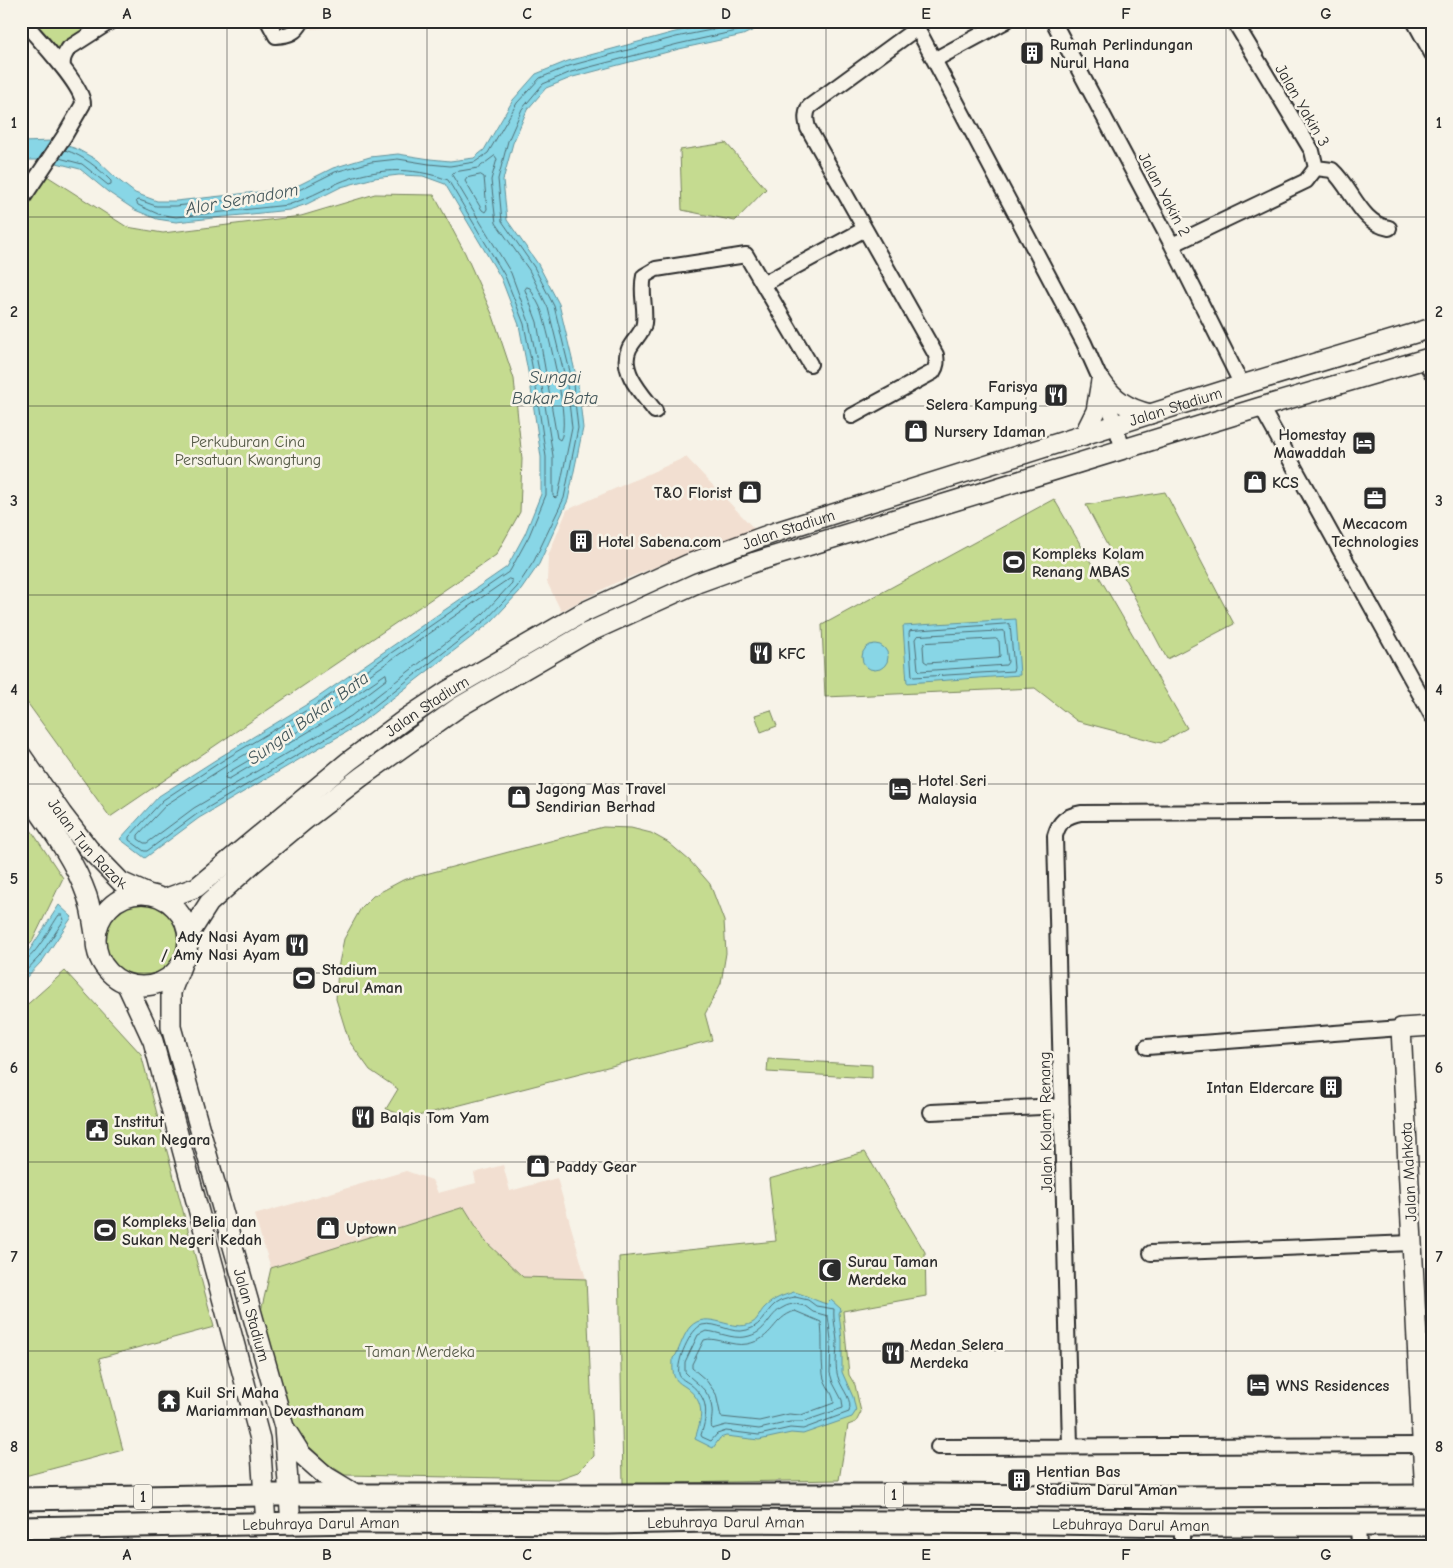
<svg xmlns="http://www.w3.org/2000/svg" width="1453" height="1568" font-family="'Comic Neue',sans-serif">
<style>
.built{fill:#f2dfd1}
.green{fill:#c5db90;stroke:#78835e}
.water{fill:#88d6e6;stroke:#63929b}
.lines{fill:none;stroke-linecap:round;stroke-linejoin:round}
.shore{stroke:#506f76;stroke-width:1}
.street-casing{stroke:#2b2b2b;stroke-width:18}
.secondary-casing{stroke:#2b2b2b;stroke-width:22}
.primary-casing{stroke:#2b2b2b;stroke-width:25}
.street{stroke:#f7f3e8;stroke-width:14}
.secondary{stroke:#f7f3e8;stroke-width:19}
.primary{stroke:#f7f3e8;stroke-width:21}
.grid{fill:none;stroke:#2b2b2b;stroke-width:1;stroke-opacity:0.55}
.labels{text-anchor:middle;stroke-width:5;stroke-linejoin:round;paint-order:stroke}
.shield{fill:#f7f3e8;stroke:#686764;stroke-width:1}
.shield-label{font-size:15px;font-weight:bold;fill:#2b2b2b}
.poi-label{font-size:16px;font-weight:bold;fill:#2b2b2b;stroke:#f7f3e8;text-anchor:start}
.street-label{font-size:16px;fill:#2b2b2b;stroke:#f7f3e8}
.park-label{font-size:16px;fill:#525744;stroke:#f7f3e8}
.water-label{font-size:18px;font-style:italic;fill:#42565a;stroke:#f7f3e8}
.neatline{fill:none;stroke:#2b2b2b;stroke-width:2}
.grid-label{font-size:16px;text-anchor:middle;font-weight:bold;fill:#2b2b2b}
</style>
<rect width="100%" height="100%" fill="#f7f3e8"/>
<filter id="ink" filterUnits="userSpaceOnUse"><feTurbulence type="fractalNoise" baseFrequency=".02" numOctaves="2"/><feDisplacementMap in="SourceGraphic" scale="10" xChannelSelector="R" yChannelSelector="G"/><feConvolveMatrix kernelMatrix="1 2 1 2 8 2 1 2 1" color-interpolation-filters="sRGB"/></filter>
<g filter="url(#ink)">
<path class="built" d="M309 21H424L311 29Z
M686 457 762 537 693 552 615 583 561 611 547 582 548 556 567 510Z
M503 1165 510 1191 557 1178 586 1279 523 1277 485 1241 464 1207 271 1268 254 1215 406 1171 432 1180 438 1193 476 1183 474 1173Z"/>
<path class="green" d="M30 21H101L54 51Z
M726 143 766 189 735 221 682 210 680 150Z
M47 176 127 227 163 233 301 216 375 194 434 195 465 253 493 316 514 379 522 459 520 512 496 555 110 817 21 694V214Z
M1165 492 1234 624 1167 659 1086 505Z
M1054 499 1187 728 1161 743 1077 721 1035 688 825 697 822 625Z
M771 710 777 726 761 732 755 715Z
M21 815 63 878 32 942 21 954Z
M603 827 631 828 651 833 669 843 690 861 710 884 724 921 726 953 721 983 705 1014 712 1040 410 1118 386 1109 398 1089 370 1070 349 1041 336 999 338 968 344 939 361 908 373 896 403 880Z
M102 940a40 40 0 1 1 80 0a40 40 0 1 1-80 0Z
M65 971 141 1054 214 1327 99 1358 123 1450 21 1477V1010Z
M768 1059 872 1065V1078L767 1072Z
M865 1152 925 1252 926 1296 843 1311 849 1375 855 1385 861 1412 856 1422 848 1425 839 1480 623 1484 619 1257 776 1241 769 1179Z
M464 1207 485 1241 523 1277 586 1279 594 1456 578 1472 558 1479 345 1475 328 1464 295 1433 259 1320 271 1268Z"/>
<path class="water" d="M725 21H773L743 35 679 49 573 77 546 88 527 110 513 143 503 180 507 220 538 264 559 304 578 384 583 428 568 500 539 564 521 590 491 622 358 725 199 818 145 858 120 839 159 796 220 757 314 700 507 567 525 534 541 494V457L530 382 519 325 501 278 445 184 423 176 399 175 374 178 341 187 307 204 289 210 176 222 157 219 135 210 108 192 80 169 45 160H21V142L52 141 77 149 97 160 117 179 135 193 157 201H176L285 189 299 185 333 168 370 157 398 154 430 159 450 161 474 158 484 150 513 100 536 74 568 61 675 32Z
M1016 619 1020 675 907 683 903 626Z
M862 657a13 13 0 1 1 26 0a13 13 0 1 1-26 0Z
M59 905 72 917 43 960 21 983V959L29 951Z
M794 1292C807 1295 815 1301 827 1304L831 1300 841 1309 839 1313 842 1340V1372L853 1397 856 1411 852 1417 803 1434 791 1433 759 1440 726 1436 720 1438 713 1448 695 1439C701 1419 707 1404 687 1388 683 1385 678 1383 675 1378 672 1373 673 1364 673 1358L676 1355C680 1347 684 1334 690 1327 708 1308 732 1334 752 1323 758 1320 760 1312 764 1308 774 1298 782 1296 794 1292Z"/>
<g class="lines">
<path class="shore" d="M720 21 719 26 716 29 676 37 569 66 540 78 517 103 488 153 475 162 450 166 429 164 398 159 371 162 335 172 301 189 285 194 176 206H156L139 200 136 201 138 205 158 214 176 217 288 205C306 199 321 191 338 183 373 168 412 166 448 180L505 276 524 324 535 381 546 457V495L529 536 510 571 317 704 222 761 163 800 129 837V840L144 851H147L197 814 355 721 487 619 517 587 534 561 564 498 578 428 573 384 554 306 534 267 502 221 498 179 508 141 522 109 543 84 571 72 678 44 741 30 761 21
M495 156 497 159 491 180 496 223 529 270 548 308 567 385 572 428 558 496 555 498 553 496V456L541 380 529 322 511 273 452 175 454 172 478 168Z
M59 158 82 164 108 185 111 184V181C97 167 84 156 65 150
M481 175 484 177 487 209 485 212 482 210 465 181 467 178Z
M527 287 530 288C534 296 539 304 542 312 548 334 572 424 560 440L557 438 537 322 525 290Z
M509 579 512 580V583L483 614 351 716 194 808 147 843H144L138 839V835L167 804 226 766 320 709Z
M1010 624 1014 668 1013 671 914 677 912 676 909 633 910 631Z
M1004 631 1008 662 1006 665 920 671 918 669 915 639 917 636Z
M996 639 999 641 1000 656 998 658 927 663 924 661 923 646 925 643Z
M386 674 387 679 347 709 229 779 225 778 226 775 229 772 324 716Z
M21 962C33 961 51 926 59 915H62L64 920 39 957 21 976
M795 1297 808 1300 816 1306 834 1309C833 1320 836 1330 837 1341 837 1353 834 1368 839 1380 843 1391 853 1400 849 1412L803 1429 790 1428 759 1435 726 1431 717 1434 711 1441 702 1437 701 1435C708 1413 709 1399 690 1384 686 1381 680 1379 679 1374 676 1362 690 1329 702 1325 717 1321 731 1335 747 1330 765 1325 765 1308 780 1301 785 1299 790 1298 795 1297Z
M795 1304 805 1306 813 1312 828 1316 831 1340 830 1373 833 1383 842 1400 843 1408 802 1422H790L759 1429 726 1425 712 1429C710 1423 713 1416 712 1409 710 1389 697 1385 685 1372V1362L698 1335 706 1331C719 1332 731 1339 745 1337 768 1333 767 1315 784 1307 787 1305 792 1304 795 1304Z
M795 1311 821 1322C823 1340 821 1357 823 1374 824 1385 834 1393 834 1403L801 1415 789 1414 759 1421 721 1417 716 1394 706 1380 692 1368V1364L704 1340C714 1336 732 1347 747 1344 774 1339 772 1318 795 1311Z"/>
<g class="street-casing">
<path id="street" d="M268 21 276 36C289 35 296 33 302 21
M1053 21 1172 245 1242 385
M1414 21 1432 54
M914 22 1084 343 1101 381 1123 449
M934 60 1006 21
M63 68C62 59 64 55 69 48L111 21
M1316 168 1332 170C1352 188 1361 224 1389 228
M21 201 65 135 83 104C83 85 37 38 23 21
M1172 245 1306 181 1316 168 1312 151 1234 21
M763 284 865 229
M1424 360 1432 373
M1261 407 1432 716
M655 411C643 395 619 371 629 349 633 340 643 333 644 323 646 307 640 292 644 276L656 269 746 255 810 364
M852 416 933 372C937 366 937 362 936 355L808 128C806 120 805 115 809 107L917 28
M1147 1047 1401 1028
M931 1112 1062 1106
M1151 1253 1412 1243
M1070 1446 1055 836C1059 821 1066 816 1081 813L1432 811
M938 1447 1422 1445
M1182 1525V1547
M1358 1525 1359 1547"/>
</g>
<g class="secondary-casing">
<g id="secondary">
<path d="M1101 381C1114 400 1128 409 1150 414"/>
<path d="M1084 435 1096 411 1101 381"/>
<path id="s1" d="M21 755 62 814 89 849 121 882 148 894"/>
<path d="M21 786C45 821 73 856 87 896 91 908 93 921 95 934"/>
<circle cx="142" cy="940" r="46"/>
<path id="s2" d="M164 899 197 887 349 761 404 720 449 690 582 613 689 564 776 532 1242 385 1432 328"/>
<path d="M188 936 209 903 252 864 305 820 361 777 459 707 585 634 697 583 755 562 1261 407 1432 357"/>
<path id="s3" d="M181 966 171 992V1027L284 1427 291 1524"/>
<path d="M127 985 153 1041 260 1439 266 1524"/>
<path d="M286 1430 301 1454 327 1477 357 1495"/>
<path d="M1425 1496 1401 1028 1432 1026"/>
</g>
</g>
<g class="primary-casing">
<g id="primary">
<path d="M21 1499 265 1495H937L1179 1497 1432 1496"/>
<path id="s4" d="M21 1528 359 1522 608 1523 710 1521 1047 1523 1182 1525H1432"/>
</g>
</g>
<use href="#street" class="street"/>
<use href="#secondary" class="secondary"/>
<use href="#primary" class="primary"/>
</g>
</g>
<path class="grid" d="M227 21V1547M427 21V1547M627 21V1547M826 21V1547M1026 21V1547M1226 21V1547M21 217H1432M21 406H1432M21 595H1432M21 784H1432M21 973H1432M21 1162H1432M21 1351H1432"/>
<defs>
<g id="building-square" transform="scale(1.25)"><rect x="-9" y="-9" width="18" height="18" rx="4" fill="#2b2b2b" stroke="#f7f3e8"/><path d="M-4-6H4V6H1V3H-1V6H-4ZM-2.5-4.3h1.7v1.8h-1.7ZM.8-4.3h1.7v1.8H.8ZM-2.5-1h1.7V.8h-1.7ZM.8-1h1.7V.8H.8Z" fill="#fff"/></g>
<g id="restaurant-square" transform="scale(1.25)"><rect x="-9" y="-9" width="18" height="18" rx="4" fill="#2b2b2b" stroke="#f7f3e8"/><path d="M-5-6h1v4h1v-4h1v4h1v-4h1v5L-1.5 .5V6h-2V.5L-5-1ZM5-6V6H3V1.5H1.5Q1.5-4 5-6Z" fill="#fff"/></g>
<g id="shop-square" transform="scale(1.25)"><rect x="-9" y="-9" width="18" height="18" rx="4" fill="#2b2b2b" stroke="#f7f3e8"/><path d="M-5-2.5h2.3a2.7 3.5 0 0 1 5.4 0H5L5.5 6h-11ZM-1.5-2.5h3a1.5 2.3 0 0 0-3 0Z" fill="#fff"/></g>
<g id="hotel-square" transform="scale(1.25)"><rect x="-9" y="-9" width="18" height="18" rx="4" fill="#2b2b2b" stroke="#f7f3e8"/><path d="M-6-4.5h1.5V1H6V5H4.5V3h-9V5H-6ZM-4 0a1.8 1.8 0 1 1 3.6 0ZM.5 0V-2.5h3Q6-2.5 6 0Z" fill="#fff"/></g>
<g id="office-square" transform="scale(1.25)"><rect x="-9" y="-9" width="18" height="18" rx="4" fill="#2b2b2b" stroke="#f7f3e8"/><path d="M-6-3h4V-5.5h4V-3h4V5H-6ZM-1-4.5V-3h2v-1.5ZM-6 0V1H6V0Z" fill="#fff"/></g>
<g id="stadium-square" transform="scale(1.25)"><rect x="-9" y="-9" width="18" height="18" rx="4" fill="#2b2b2b" stroke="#f7f3e8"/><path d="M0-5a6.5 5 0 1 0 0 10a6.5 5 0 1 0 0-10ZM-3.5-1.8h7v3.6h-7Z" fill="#fff"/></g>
<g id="civic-square" transform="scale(1.25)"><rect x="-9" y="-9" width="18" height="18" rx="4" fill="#2b2b2b" stroke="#f7f3e8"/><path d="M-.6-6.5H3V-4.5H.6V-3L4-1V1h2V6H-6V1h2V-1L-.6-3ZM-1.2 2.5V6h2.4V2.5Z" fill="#fff"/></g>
<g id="mosque-square" transform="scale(1.25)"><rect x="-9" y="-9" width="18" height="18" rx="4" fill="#2b2b2b" stroke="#f7f3e8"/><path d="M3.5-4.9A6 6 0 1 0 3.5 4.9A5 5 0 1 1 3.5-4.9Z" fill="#fff"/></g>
<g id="temple-square" transform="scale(1.25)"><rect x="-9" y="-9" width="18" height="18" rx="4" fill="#2b2b2b" stroke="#f7f3e8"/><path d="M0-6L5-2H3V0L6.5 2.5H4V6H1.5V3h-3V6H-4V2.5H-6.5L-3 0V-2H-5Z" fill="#fff"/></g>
</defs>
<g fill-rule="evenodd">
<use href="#building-square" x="1032" y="53"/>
<use href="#restaurant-square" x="1056" y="395"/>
<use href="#shop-square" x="916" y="431"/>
<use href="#hotel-square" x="1364" y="443"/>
<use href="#shop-square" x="1255" y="482"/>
<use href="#shop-square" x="750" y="492"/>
<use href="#office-square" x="1375" y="498"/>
<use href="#building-square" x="581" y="541"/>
<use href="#stadium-square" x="1014" y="562"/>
<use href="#restaurant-square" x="761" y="653"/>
<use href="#hotel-square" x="900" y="789"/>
<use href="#shop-square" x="519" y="797"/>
<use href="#restaurant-square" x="297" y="945"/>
<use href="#stadium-square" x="304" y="978"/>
<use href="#building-square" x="1331" y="1087"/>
<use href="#restaurant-square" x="363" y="1117"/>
<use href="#civic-square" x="97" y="1130"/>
<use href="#shop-square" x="538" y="1166"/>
<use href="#shop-square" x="328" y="1228"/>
<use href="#stadium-square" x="105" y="1230"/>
<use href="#mosque-square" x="830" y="1270"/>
<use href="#restaurant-square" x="893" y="1353"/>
<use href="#hotel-square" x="1258" y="1385"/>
<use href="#temple-square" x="169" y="1401"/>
<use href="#building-square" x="1019" y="1480"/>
</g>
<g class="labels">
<g class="shield">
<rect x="885" y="1482.5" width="18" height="25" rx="4"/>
<rect x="134" y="1484.5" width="18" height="25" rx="4"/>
</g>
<g class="shield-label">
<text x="894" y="1500">1</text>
<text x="143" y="1502">1</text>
</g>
<g class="poi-label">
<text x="1050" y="50">Rumah Perlindungan<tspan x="1050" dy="18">Nurul Hana</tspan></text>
<text x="1038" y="392" text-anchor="end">Farisya<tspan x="1038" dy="18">Selera Kampung</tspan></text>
<text x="934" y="437">Nursery Idaman</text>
<text x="1346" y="440" text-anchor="end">Homestay<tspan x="1346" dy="18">Mawaddah</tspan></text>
<text x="1272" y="488">KCS</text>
<text x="732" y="498" text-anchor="end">T&amp;O Florist</text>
<text x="1375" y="529" text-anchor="middle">Mecacom<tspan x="1375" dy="18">Technologies</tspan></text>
<text x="598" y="547">Hotel Sabena.com</text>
<text x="1032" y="559">Kompleks Kolam<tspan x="1032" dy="18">Renang MBAS</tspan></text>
<text x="778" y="659">KFC</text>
<text x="918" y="786">Hotel Seri<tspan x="918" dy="18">Malaysia</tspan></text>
<text x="536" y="794">Jagong Mas Travel<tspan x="536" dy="18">Sendirian Berhad</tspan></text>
<text x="280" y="942" text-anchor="end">Ady Nasi Ayam<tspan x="280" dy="18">/ Amy Nasi Ayam</tspan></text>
<text x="322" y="975">Stadium<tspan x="322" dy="18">Darul Aman</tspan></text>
<text x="1314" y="1093" text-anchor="end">Intan Eldercare</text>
<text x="380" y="1123">Balqis Tom Yam</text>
<text x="114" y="1127">Institut<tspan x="114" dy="18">Sukan Negara</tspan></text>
<text x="556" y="1172">Paddy Gear</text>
<text x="122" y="1227">Kompleks Belia dan<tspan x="122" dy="18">Sukan Negeri Kedah</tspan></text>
<text x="346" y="1234">Uptown</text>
<text x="848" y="1267">Surau Taman<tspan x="848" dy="18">Merdeka</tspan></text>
<text x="910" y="1350">Medan Selera<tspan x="910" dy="18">Merdeka</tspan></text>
<text x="1276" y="1391">WNS Residences</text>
<text x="186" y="1398">Kuil Sri Maha<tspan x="186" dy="18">Mariamman Devasthanam</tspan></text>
<text x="1036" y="1477">Hentian Bas<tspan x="1036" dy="18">Stadium Darul Aman</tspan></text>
</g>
<g class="street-label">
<text transform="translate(1303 105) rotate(60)" y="6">Jalan Yakin 3</text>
<text transform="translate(1165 194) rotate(62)" y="6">Jalan Yakin 2</text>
<text dy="6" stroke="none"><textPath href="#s2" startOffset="1138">Jalan Stadium</textPath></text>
<text dy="6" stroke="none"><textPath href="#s2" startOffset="732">Jalan Stadium</textPath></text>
<text dy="6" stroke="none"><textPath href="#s2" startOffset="328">Jalan Stadium</textPath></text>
<text dy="6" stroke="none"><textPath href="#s1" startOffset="111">Jalan Tun Razak</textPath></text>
<text transform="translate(1045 1122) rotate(-91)" y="6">Jalan Kolam Renang</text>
<text transform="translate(1408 1172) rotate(-93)" y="6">Jalan Mahkota</text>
<text dy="6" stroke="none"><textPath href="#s3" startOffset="362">Jalan Stadium</textPath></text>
<text dy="6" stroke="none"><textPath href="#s4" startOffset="705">Lebuhraya Darul Aman</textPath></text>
<text dy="6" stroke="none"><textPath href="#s4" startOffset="300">Lebuhraya Darul Aman</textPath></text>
<text dy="6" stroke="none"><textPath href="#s4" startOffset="1110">Lebuhraya Darul Aman</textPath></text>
</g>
<g class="park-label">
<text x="248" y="447">Perkuburan Cina<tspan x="248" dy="18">Persatuan Kwangtung</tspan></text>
<text x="420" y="1357">Taman Merdeka</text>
</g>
<g class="water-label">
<text transform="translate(242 199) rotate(-10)" y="6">Alor Semadom</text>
<text x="555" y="383">Sungai<tspan x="555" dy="21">Bakar Bata</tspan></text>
<text transform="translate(308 718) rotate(-36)" y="6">Sungai Bakar Bata</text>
</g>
</g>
<rect width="1453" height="1568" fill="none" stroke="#f7f3e8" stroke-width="55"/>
<rect x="28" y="28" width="1398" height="1512" class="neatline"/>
<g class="grid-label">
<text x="127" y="19">A</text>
<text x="327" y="19">B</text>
<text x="527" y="19">C</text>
<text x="726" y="19">D</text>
<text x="926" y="19">E</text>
<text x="1126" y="19">F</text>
<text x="1326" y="19">G</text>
<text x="14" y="128">1</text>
<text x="1439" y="128">1</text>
<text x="14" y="317">2</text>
<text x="1439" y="317">2</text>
<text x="14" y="506">3</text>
<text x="1439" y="506">3</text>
<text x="14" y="695">4</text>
<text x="1439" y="695">4</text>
<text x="14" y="884">5</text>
<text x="1439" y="884">5</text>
<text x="14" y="1073">6</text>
<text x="1439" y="1073">6</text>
<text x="14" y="1262">7</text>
<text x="1439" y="1262">7</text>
<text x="14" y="1452">8</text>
<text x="1439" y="1452">8</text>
<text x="127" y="1560">A</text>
<text x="327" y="1560">B</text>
<text x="527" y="1560">C</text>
<text x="726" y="1560">D</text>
<text x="926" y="1560">E</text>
<text x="1126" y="1560">F</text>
<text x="1326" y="1560">G</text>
</g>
</svg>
